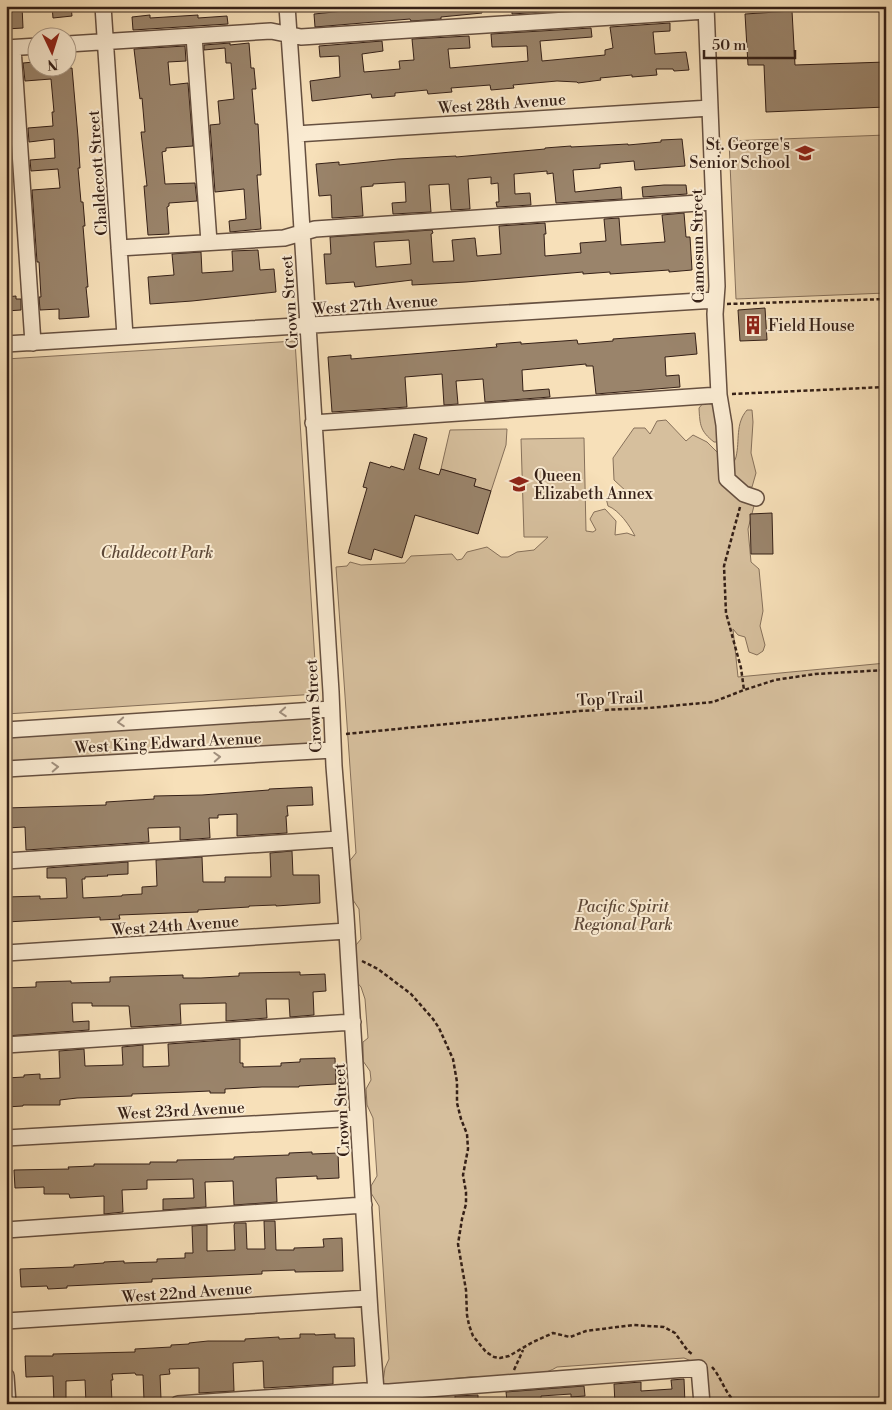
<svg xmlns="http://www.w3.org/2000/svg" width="892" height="1410" font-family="'Libre Bodoni',serif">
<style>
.green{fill:#d6bf9d;stroke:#86705a}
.building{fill:#9a846b;stroke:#352017;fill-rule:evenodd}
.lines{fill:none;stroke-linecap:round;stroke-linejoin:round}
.minor-casing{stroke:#665040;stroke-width:18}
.path{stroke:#352017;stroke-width:2.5;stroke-dasharray:4 2.5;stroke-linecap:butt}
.minor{stroke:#faebd2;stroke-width:15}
.oneway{stroke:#a1907e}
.labels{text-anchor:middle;stroke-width:4;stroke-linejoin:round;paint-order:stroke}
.street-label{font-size:16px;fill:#352017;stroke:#faebd2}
.poi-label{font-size:16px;fill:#352017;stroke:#faebd2;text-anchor:start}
.park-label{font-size:16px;font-style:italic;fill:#5d4838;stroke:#faebd2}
</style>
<rect width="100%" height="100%" fill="#f7e0b9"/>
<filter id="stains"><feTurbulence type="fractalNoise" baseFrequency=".004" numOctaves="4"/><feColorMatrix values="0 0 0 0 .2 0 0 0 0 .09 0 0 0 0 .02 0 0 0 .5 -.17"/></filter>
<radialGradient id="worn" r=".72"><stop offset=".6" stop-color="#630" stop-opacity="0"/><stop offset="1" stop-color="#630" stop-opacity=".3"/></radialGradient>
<path class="green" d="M886 135V293L736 299 729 141Z
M295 341 317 694 6 714V359Z
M704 402 712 403 718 408 720 442H714C700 431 700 425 699 408Z
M747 410H752L753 422 751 453 756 473 752 487H744L734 481 755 502 748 529 751 562 759 569 763 611 760 626 765 645 763 651 757 655 749 652 745 637 738 635 733 629 738 677 886 663V1404H704L701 1365 684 1358 557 1367C535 1381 496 1376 470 1377 443 1379 415 1383 389 1388L383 1382 385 1368 389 1359 379 1206 371 1193V1186L377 1176 373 1118 367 1105 366 1089 371 1080 370 1071 363 1061V1042L368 1038 365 999 361 987 353 978C352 967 356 956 356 945L361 939 359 909 347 891 348 863 356 853 336 567 347 566 350 562 361 565 405 563 411 556 452 554 457 560 462 559 467 552 487 547 501 557H508L517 552 534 550 548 537H524L521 439 584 438 586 531 593 532 596 530 590 519 594 512 605 509 616 521 615 535 627 533 635 536C630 526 619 510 608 506L606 498 611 494 627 492 614 480 613 458 634 428H645L650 434 657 421 666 420 686 441 693 435 707 442 729 464 730 468C732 465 735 461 736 457 740 440 735 424 747 410Z
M507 429 506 445 491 491 474 486 475 479 441 469 450 430Z
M311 717 313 743 6 762V736Z"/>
<path class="building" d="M6 6H22L23 28 6 29Z
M52 6H71L72 16 53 18Z
M432 6H481L482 13 441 17V19L411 21 410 19 315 27 314 14 354 10V11L379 9V10Z
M512 6H557L558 11 512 14Z
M792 11 795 65 886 62V107L766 112 764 65H748L745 14Z
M150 15V18L198 15V18L227 16 228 24 133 30 132 17Z
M670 23V31L653 32 655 54 686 52 689 70 674 71 673 69H656L657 75 632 77V75L600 78 601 80 578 83 577 82 557 81 513 85 514 88 491 90 490 85 451 88 452 92 428 94 427 90 395 93V96L372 98 371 94 312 101 310 81 340 77 339 56 320 57 319 46 382 41 383 51 362 54 364 72 400 69 399 61 414 60 412 39 469 36 470 48 448 49 450 68 528 61 527 46 492 47 491 34 591 28 592 37 540 41 542 61 605 55V50L613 48 610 27Z
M230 43V45L249 43 251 68H254L256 89H252L255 124H258L261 175H257L261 229 230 232 229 221 246 219 244 189 215 192 210 125 220 124 218 101 234 99 231 63H226L225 48 204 50V45Z
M185 46 186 61 168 62 170 85 188 83 193 146 166 148V151L162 152 165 184 195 183 197 201 169 203V206L167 207 169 234 148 235 144 186H147L141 132H145L142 98 140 99 134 49Z
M34 62 35 68H72L78 137 80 168H78L81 202H83L85 226H83L88 287H86L89 317 59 319V309L40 310 39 297H41L39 262H37L32 190 60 188 58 169 31 171 30 160 55 158 54 139 29 142 28 128 53 126 52 112H54L51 79 25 81 23 63Z
M682 139 685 166 635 170 634 161 600 164V168L573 170 575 192 621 187 622 199 556 203 553 173 547 174V171L514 174 515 194 530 193 531 205 497 207 496 202H499L498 183 491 184V177L468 179 470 209 451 210 449 184 429 185 431 212 393 214 392 203 406 202 405 182 373 184V186L361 187 363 216 332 218 331 195 319 196 316 164 339 162V165L398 159 456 156V157L545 149V148L571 146V147L628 144V145L661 142V140Z
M664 185H686L687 194 643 197 642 187Z
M684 213 686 237H690L692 270 669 272V270L610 274V272L583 274V272L466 282 412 285V280L355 287 354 282 326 284 324 254H331L330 237 432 230 433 233 431 234 433 262 454 261 452 240 475 238 477 256 501 254 499 226 545 223 546 234H544L545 256 581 253 580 243 606 241 604 219 619 218 621 245 665 242 662 215ZM409 240 411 264 376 267 374 242Z
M258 250 260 270 274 269 276 292 192 301 150 304 148 277 174 275 172 254 201 252 202 273 233 271 232 251Z
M16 296V299H21V310L6 311V297Z
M765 308 767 340 740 341 738 310Z
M695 333 697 354 665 357 666 376 679 375 680 387 596 394 593 366H586V364L522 370 523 391 549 389 550 397 485 402 483 379 456 381 458 404 444 405 442 374 405 377 407 407 332 412 328 357 351 355V359L497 347 496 344 521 342V344L577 340 578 344 613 341V339Z
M414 434 427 438 419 469 439 475 441 469 476 479 474 486 491 491 478 534 415 515 402 558 374 549 371 560 348 553 367 488 363 487 370 462 390 468 391 466 404 470Z
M772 513 773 554H751L750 514Z
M312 787 313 805 287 806 288 816H286L287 833 237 836V814L218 815V818H209L210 838 180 840V827L148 828 149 842 26 850 25 827 6 828V808L106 805V802L154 799V796L202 795 269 790V789Z
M292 851 293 875H319L320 903 276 906V905L249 906V907L198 910V912L119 915 120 919 100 920V917L6 922V897L40 896V899L67 898 66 878H47V868L128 862V874L107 875 108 876 85 877V879H82L83 898 122 896V895L142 894V887L157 886 156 860 202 857 203 882H225V877H271L270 853Z
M300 972V975L325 974 326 991 313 992 314 1015 290 1017 289 999H266L267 1018 226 1021V1003L180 1004 181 1024 131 1027 129 1006H92V1003H72L73 1022 89 1021V1030L6 1036V988L36 987V982L71 981V983L110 982V977L183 975V978H201L239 976V973Z
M240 1039V1063H243V1067L281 1066V1063L300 1062V1059L335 1058 336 1084 299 1086V1087H262L225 1089V1093H210V1091L187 1092 132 1094V1096L77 1098 60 1100V1105H23V1106L6 1107V1078L24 1077V1075L40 1074V1079L60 1078 59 1051 84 1049 85 1066 123 1065 122 1047 143 1045V1067L169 1066 168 1044Z
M312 1152V1154L338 1153 339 1178 317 1179V1176L276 1178 277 1202 234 1205 233 1181 205 1182 206 1207 163 1210V1199L194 1198 193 1179 147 1180V1189L122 1190 123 1212 104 1214V1196L70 1198 69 1194H44V1187L15 1188 14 1170 69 1169 68 1167 94 1166V1164H150V1162H177V1160L234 1159V1157L289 1155V1153Z
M264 1221H275L276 1250H294V1248L324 1247 323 1239 342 1238 343 1271 295 1272V1270L262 1271V1274L152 1279V1282L67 1286V1288L48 1289 47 1286 21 1287 20 1269 74 1267V1265L104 1263V1262L124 1261V1263L157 1262V1259L185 1258V1253H193L192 1226 207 1225V1251L235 1250 234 1225 235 1223H246L247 1249H265Z
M300 1334H315V1335L335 1334V1338H354L355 1366 333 1367V1384L264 1388 263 1361 233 1363 234 1391 199 1393V1368L169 1369 170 1374 160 1375 161 1399 144 1400 143 1375H136L135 1373 112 1374 113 1380H111L112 1402 86 1404 85 1380 66 1381V1404H54L53 1376 26 1377 25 1356H53V1354L135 1352V1349L171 1347V1345L189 1344V1343L208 1341H245V1339L279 1337V1339L300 1338Z
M684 1379 685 1404H615L614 1384 641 1382V1391L672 1389 671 1380Z
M584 1386 585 1396 571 1397V1394L541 1396V1399L507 1401 506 1392Z
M478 1395V1404H467V1402H455V1396Z"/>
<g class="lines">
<g class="minor-casing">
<path id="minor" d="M103 6 125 336
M287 6 296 134 331 692 334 766 346 916 370 1313 377 1404
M706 6 717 286 715 314 719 395 724 425 727 479 744 494 756 498
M194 36 209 242
M68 44 271 31 301 37 706 11
M6 48 38 46
M13 48 33 343
M296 134 710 108
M119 248 284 238 315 229 713 202
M6 344 716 300
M313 423 719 395
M6 730 331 709
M6 769 333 750
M6 861 339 839
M6 953 347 931
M6 1045 353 1022
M6 1138 358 1118
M6 1230 364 1205
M6 1321 369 1298
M6 1376 8 1404
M178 1404 364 1391 389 1392 699 1368 702 1404"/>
</g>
<path class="path" d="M727 304 886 299
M732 394 886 387
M740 507 724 566 726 613 741 668 744 690
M346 734 579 711 649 708 713 702 744 690 775 680 815 674 886 670
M362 961 378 969 411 994 433 1019 439 1028 453 1059 457 1082V1103L461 1119 467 1134 468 1149 463 1175 466 1192V1204L462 1219 458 1244 466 1290 467 1315 469 1325 473 1336 486 1352 494 1357 500 1358 509 1356 533 1342 553 1333 570 1337 586 1331 633 1325 664 1327 675 1333 688 1351 692 1354
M712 1367C722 1378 725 1395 738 1404
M514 1370 523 1350"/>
<use href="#minor" class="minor"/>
</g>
<defs><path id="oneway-chevron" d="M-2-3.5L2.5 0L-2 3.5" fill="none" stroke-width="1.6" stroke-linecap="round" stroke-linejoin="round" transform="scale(1.25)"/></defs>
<g class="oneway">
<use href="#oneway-chevron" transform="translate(283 712) rotate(176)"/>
<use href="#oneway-chevron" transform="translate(121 722) rotate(176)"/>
<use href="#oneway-chevron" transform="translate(217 757) rotate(-3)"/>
<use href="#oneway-chevron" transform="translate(55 767) rotate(-3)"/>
</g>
<defs>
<g id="school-bare" transform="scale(1.5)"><path d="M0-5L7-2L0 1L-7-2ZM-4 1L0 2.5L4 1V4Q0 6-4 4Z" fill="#8f2418" stroke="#faebd2" stroke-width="2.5" paint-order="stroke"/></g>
<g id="building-bare" transform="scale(1.5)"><path d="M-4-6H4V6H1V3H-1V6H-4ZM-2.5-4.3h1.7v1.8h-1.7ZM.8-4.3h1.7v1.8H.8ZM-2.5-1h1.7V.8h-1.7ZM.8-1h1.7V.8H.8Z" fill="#8f2418" stroke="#faebd2" stroke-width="2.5" paint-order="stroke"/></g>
</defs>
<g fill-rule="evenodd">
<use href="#school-bare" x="805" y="153"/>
<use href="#building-bare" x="753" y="325"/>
<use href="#school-bare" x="519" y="484"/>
</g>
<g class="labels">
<g class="street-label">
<text transform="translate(502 103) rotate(-4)" y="6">West 28th Avenue</text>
<text transform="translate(97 173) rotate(-94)" y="6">Chaldecott Street</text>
<text transform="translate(697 246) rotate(-91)" y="6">Camosun Street</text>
<text transform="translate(289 302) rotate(-94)" y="6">Crown Street</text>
<text transform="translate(375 304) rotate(-4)" y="6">West 27th Avenue</text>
<text transform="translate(610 698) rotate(-3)" y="6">Top Trail</text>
<text transform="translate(313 706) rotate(-93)" y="6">Crown Street</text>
<text transform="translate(168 742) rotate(-3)" y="6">West King Edward Avenue</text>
<text transform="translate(175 925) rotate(-4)" y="6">West 24th Avenue</text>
<text transform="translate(181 1110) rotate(-3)" y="6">West 23rd Avenue</text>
<text transform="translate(341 1110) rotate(-93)" y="6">Crown Street</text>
<text transform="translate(187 1292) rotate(-4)" y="6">West 22nd Avenue</text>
</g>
<g class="poi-label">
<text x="790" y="150" text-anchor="end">St. George's<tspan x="790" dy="18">Senior School</tspan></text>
<text x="768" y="331">Field House</text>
<text x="534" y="481">Queen<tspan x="534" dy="18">Elizabeth Annex</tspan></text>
</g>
<g class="park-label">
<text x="157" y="558">Chaldecott Park</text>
<text x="623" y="912">Pacific Spirit<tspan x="623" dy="18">Regional Park</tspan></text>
</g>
</g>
<rect width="892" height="1410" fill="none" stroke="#f7e0b9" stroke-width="25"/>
<rect x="8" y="8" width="877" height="1395" fill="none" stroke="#352017" stroke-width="2.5"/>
<rect x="12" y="12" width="867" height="1385" fill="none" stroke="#352017"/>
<g transform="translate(52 52) rotate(176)"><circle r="24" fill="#faebd2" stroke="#ab9a87"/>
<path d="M0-4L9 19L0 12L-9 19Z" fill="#8f2418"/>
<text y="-8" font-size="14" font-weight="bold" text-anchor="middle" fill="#352017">N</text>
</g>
<path d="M704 50v8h91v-8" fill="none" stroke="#352017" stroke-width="2.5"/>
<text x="712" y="50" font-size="15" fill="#352017" stroke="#faebd2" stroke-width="4" paint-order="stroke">50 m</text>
<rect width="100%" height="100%" filter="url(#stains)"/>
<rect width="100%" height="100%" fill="url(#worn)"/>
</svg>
